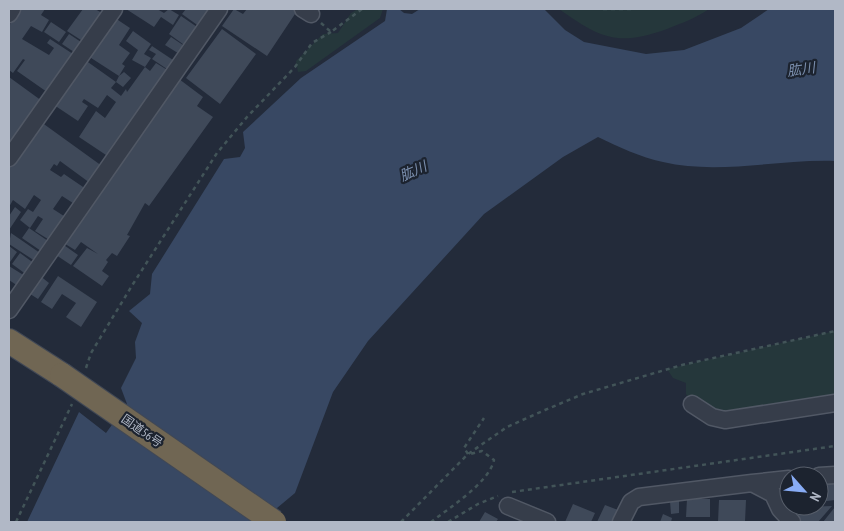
<svg xmlns="http://www.w3.org/2000/svg" width="844" height="531" font-family="'PT Sans Narrow','Noto Sans JP',sans-serif">
<style>
.green{fill:#25373b}
.water{fill:#384863}
.building{fill:#3f4959}
.lines{fill:none;stroke-linecap:round;stroke-linejoin:round}
.minor-casing{stroke:#515865;stroke-width:19}
.highway-casing{stroke:#414855;stroke-width:26}
.path{stroke:#425458;stroke-width:2.5;stroke-dasharray:4 4;stroke-linecap:butt}
.minor{stroke:#363d4a;stroke-width:16}
.highway{stroke:#706653;stroke-width:24}
.highway-bridge-casing{stroke:#414855;stroke-width:26;stroke-linecap:butt}
.highway-bridge{stroke:#706653;stroke-width:24}
.labels{text-anchor:middle;stroke-width:4.5;stroke-linejoin:round;paint-order:stroke}
.street-label{font-size:12px;fill:#b1b8c6;stroke:#1c232f}
.water-label{font-size:14px;font-style:italic;fill:#7a8ead;stroke:#1c232f}
</style>
<rect width="100%" height="100%" fill="#232b3a"/>
<path class="green" d="M358 9H383L380 18 306 71 298 72 296 61 323 34 338 33 351 13Z
M559 9H709C696 18 682 23 667 29 617 47 600 38 559 9Z
M835 331V403L728 419 692 404 686 394V383L673 378 667 369Z"/>
<path class="water" d="M387 9H399L404 13 412 14 420 9H544L565 30 584 42 646 54 684 50 741 28 769 9H835V161C779 159 718 175 663 162 640 157 619 147 598 137L563 157 484 214 368 341 333 392 295 493 277 508 275 522H27L79 412 106 433 127 404 121 388 136 358 135 342 142 323 129 311 150 294 152 274 224 159 240 157 245 148 243 132 301 78 385 21Z"/>
<path class="building" d="M20 9H45L41 15 49 20 42 32 31 26 22 39 49 55 54 48 47 43 50 39 73 54 47 92 17 71 25 60 23 59 13 73 9 70V26Z
M83 9H95L102 13 84 42 67 31Z
M126 9H157L164 13 169 9 179 15 173 25 161 17 154 27Z
M186 9H214L200 27 182 14Z
M234 9 243 14 247 9H293L297 11 267 56 222 26Z
M181 16 200 29 187 47 169 34Z
M115 18 130 28 119 45 130 53 122 64 125 66 119 76 124 72 131 78 123 87 116 82 111 88 121 96 126 89 127 92 145 67 150 71 156 63 169 71 109 157 79 137 96 111 105 118 116 102 107 95 98 108 84 99 82 102 88 106 78 121 54 105 85 60 116 82 119 76 88 56Z
M51 22 66 32 59 42 44 32Z
M222 29 256 54 220 104 186 78Z
M133 31 151 44 144 54 151 58 145 67 132 60 138 50 126 41Z
M69 34 81 42 74 52 62 44Z
M171 37 186 47 181 55 165 45Z
M152 46 176 62 170 71 152 59 156 54 149 50Z
M9 77 42 101 9 150Z
M179 79 203 97 197 106 213 117 149 206 145 203 127 235 130 236 117 256 112 253 106 260 108 262 102 271 109 276 102 286 73 266 87 248 98 254 81 242 75 250 62 242 68 233 71 235 75 226Z
M41 122 102 166 90 183 60 161 57 166 54 164 50 170 61 177 64 174 86 189 76 205 62 196 53 209 67 218 51 241 35 231 43 219 38 216 30 228 20 220 28 209 33 212 41 200 34 195 25 209 13 200 9 207V167Z
M15 207 21 212 9 230V216Z
M29 228 48 241 41 251 22 238Z
M11 233 40 253 35 261 9 244Z
M61 243 78 255 71 265 53 253Z
M9 246 17 252 10 262 9 261Z
M20 253 35 264 27 275 12 264Z
M9 266 25 276 18 286 9 280Z
M39 275 49 283 38 299 27 292Z
M58 276 97 302 81 327 66 317 76 303 62 294 52 309 41 302Z
M835 480V500L819 502V482Z
M789 486V506H786L775 487Z
M687 499H710V517H686Z
M719 500H746L745 522H718Z
M670 501H679V513L671 514Z
M573 504 595 513 591 522H565Z
M605 505 618 510 612 522H597Z
M832 506 818 522H801L796 518 806 507Z
M835 507V522H823Z
M485 512 498 519 496 522H479Z
M663 514 672 518 671 522H660Z"/>
<g class="lines">
<g class="minor-casing">
<path id="minor" d="M303 9 311 14
M9 14 12 9
M9 158 114 9
M9 310 219 9
M692 404 712 417 725 420 835 403
M819 476 835 475
M752 483 789 479
M508 506 547 522
M621 522 631 502 639 497 752 483 773 494 780 509 792 522"/>
</g>
<g class="highway-casing">
<path id="highway" d="M9 341 62 375"/>
</g>
<path class="path" d="M603 9H631
M321 23 331 32 362 9
M86 368 91 353 133 284 217 153 247 117 295 67 312 43 331 32
M468 454 464 448 484 418
M512 492 835 446
M16 522 72 404
M401 522 468 454 507 427 545 410 583 394 682 365 835 331
M431 522C449 508 489 483 494 460L482 451 470 454
M448 522 478 504 498 496"/>
<use href="#minor" class="minor"/>
<use href="#highway" class="highway"/>
<g class="highway-bridge-casing">
<path id="highway-bridge" d="M62 375 274 522"/>
</g>
<use href="#highway-bridge" class="highway-bridge"/>
</g>
<g class="labels">
<g class="street-label">
<text transform="translate(142 431) rotate(35)" y="4">国道56号</text>
</g>
<g class="water-label">
<text transform="translate(801 69) rotate(-8)" y="5">肱川</text>
<text transform="translate(413 171) rotate(-24)" y="5">肱川</text>
</g>
</g>
<rect width="844" height="531" fill="none" stroke="#b1b8c6" stroke-width="20"/>
<g transform="translate(804 491) rotate(117)"><circle r="24" fill="#1c232f" stroke="#585f6b"/>
<path d="M0-4L9 19L0 12L-9 19Z" fill="#88acf5"/>
<text y="-8" font-size="14" font-weight="bold" text-anchor="middle" fill="#b1b8c6">N</text>
</g>
</svg>
